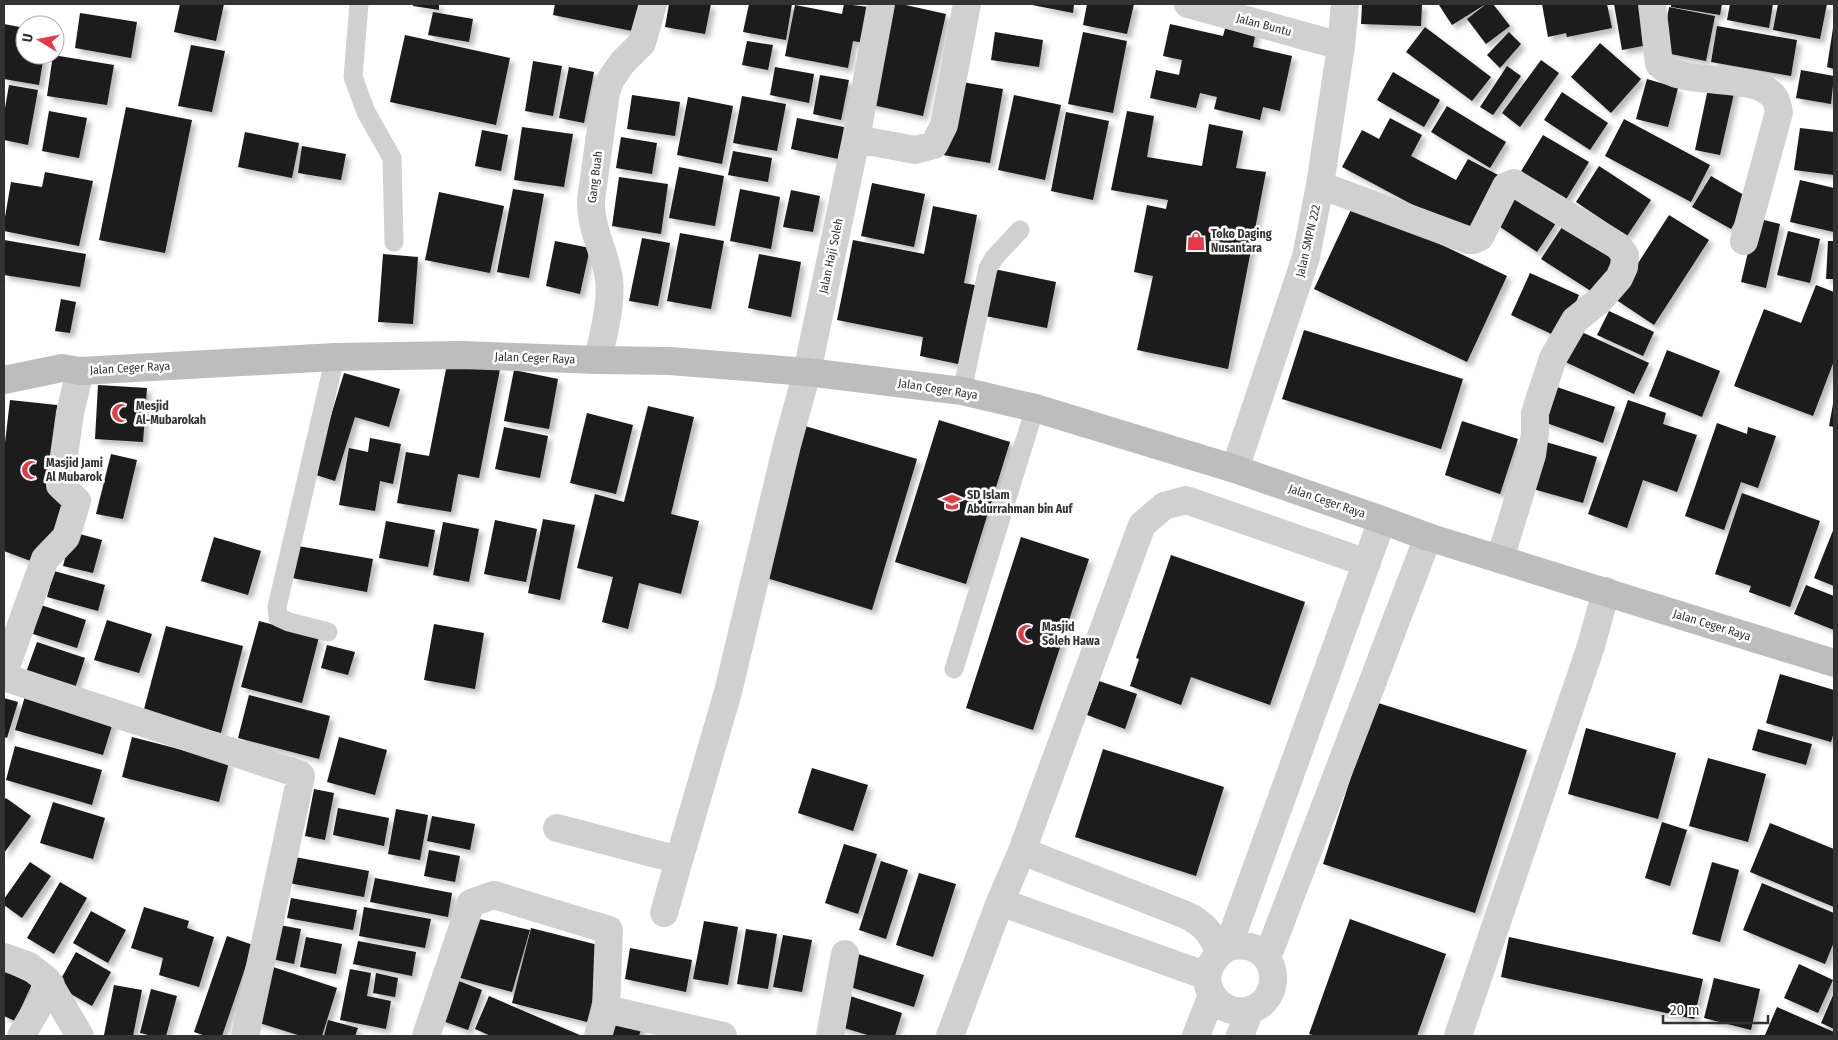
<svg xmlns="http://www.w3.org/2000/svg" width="1838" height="1040" font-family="'Fira Sans Condensed',sans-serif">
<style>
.building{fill:#1a1a1a;filter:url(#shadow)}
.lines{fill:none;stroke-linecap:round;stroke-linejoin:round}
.lane{stroke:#d0d0d0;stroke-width:19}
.street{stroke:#d0d0d0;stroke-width:28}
.secondary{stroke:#bdbdbd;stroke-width:28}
.labels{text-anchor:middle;stroke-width:5;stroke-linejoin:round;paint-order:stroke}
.street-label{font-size:12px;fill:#333;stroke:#fff}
.poi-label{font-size:12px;font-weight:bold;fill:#333;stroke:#fff;text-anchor:start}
</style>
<defs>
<filter id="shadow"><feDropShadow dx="4.5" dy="4.5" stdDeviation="2.5" flood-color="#0004"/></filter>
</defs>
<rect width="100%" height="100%" fill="#fff"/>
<path class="building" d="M180 4H224L216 41 174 32Z
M413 4H439V10L413 6Z
M555 4H642L637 32 553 15Z
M669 4H711L705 34 665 27Z
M749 4H792L786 40 743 32Z
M844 4 877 8 870 44 853 41 848 68 785 56 795 5 842 14Z
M890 4H901L946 14 923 116 868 104Z
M1027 4H1074L1073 13Z
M1087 4H1134L1127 34 1083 25Z
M1362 4H1422L1421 26 1361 24Z
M1441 4H1493L1510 26 1486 44 1467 19 1486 4 1452 25 1439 5Z
M1542 4H1607L1612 28 1567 37 1566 33 1548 37Z
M1614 4H1642L1648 45 1622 50Z
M1671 4H1722L1720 15 1671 7Z
M1730 4H1773L1769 28 1727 20Z
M1778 4H1827L1820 39 1773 30Z
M1669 7 1715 16 1706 61 1661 52Z
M433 12 473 19 469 42 428 35Z
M80 13 137 22 131 58 75 48Z
M1228 18 1257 25 1253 47 1292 56 1280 111 1263 107 1260 120 1214 109 1217 97 1200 93 1196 108 1150 98 1156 70 1179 75 1182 60 1163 56 1170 24 1223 36Z
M4 24 25 28V55H44L39 85 4 79Z
M1717 26 1797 40 1791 76 1711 62Z
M1425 27 1491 77 1472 101 1406 52Z
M1833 28H1834V69L1827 67Z
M995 32 1043 40 1039 67 991 60Z
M1083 32 1127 41 1113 113 1068 104Z
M1509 32 1521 44 1500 68 1487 55Z
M405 35 510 58 496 125 390 102Z
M747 41 773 45 768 70 742 65Z
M1600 43 1641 79 1611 113 1571 77Z
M191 45 225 51 212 112 178 106Z
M53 55 114 65 107 105 47 96Z
M1541 60 1559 73 1520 127 1502 113Z
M533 61 562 66 553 116 525 111Z
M1507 66 1521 76 1493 115 1480 107Z
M569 67 594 72 584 123 559 118Z
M775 67 814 74 809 103 770 95Z
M1801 70 1834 76 1831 104 1796 98Z
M1393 72 1440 100 1424 127 1377 100Z
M820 75 849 80 841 120 813 114Z
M1647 79 1678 88 1668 127 1636 119Z
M956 81 1003 89 990 163 943 155Z
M1709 84 1735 89 1720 155 1695 150Z
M9 85 38 90 28 145 4 140V114Z
M1562 92 1608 123 1590 150 1544 120Z
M632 95 680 102 675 136 627 129Z
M1014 95 1061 105 1045 180 998 170Z
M742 96 786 104 777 151 733 143Z
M688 97 733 106 722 164 677 155Z
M1447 106 1506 142 1490 168 1431 132Z
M126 107 192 120 165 253 99 240Z
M49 111 87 118 79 158 42 151Z
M1127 111 1154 116 1147 157 1202 166 1209 124 1243 131 1236 168 1266 172 1228 369 1137 350 1153 276 1134 272 1147 205 1166 209 1168 200 1111 190Z
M1066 112 1109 121 1093 200 1051 191Z
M797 118 849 128 843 160 791 149Z
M1390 118 1422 135 1411 156 1456 180 1468 159 1500 176 1475 238 1342 167 1362 130 1379 139Z
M1624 119 1710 165 1691 202 1605 156Z
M522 127 573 134 564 187 514 180Z
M1800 128 1834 132V175L1794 170Z
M482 130 508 135 501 171 475 166Z
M245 132 299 143 292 178 238 167Z
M1543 135 1589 162 1565 201 1520 173Z
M621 137 657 143 652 174 616 168Z
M302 146 346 154 341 180 298 173Z
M733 151 772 158 768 182 728 175Z
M1599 166 1651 200 1627 236 1576 202Z
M679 167 724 176 715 226 669 218Z
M45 172 93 181 79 246 4 231V223L11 182 42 187Z
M1711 176 1749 198 1731 229 1692 207Z
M619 177 668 184 661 234 612 226Z
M1800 180 1834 188V232L1790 222Z
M872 183 925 194 914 247 861 236Z
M513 189 544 194 529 278 497 272Z
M740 189 780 197 771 249 730 241Z
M791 190 820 196 813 232 783 227Z
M439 192 504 206 490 273 425 260Z
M1512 193 1556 223 1537 252 1493 222Z
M1354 203 1507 276 1467 362 1314 289Z
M933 206 977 215 964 283 980 286 963 365 920 356 923 337 837 320 853 240 924 254Z
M1669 215 1709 240 1654 325 1615 299Z
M1756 218 1780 224 1766 288 1741 282Z
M1566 221 1618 256 1594 293 1541 259Z
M1788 231 1820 239 1810 283 1777 275Z
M680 233 724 241 711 309 667 301Z
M642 238 670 243 658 306 629 301Z
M4 240 86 254 80 287 4 275Z
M555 241 590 248 580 294 546 286Z
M1828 241H1834V279H1826Z
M383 254 418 257 413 324 378 322Z
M759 254 801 262 791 317 748 308Z
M994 269 1056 282 1047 328 985 316Z
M1530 273 1579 295 1560 338 1511 315Z
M1816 285 1834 292V361L1813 416 1734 386 1764 309 1801 323Z
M61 299 76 302 70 333 55 331Z
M1609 311 1654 332 1643 356 1597 335Z
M1573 328 1649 363 1634 394 1559 359Z
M1304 330 1463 379 1441 449 1282 399Z
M1667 350 1720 371 1702 417 1649 396Z
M448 359 500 369 479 478 458 474 451 512 397 503 406 452 429 456Z
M514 370 558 379 549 429 504 421Z
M344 373 400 389 389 427 355 417 335 481 313 474Z
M98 385 147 388 143 442 95 439Z
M1554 386 1615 407 1603 443 1541 421Z
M10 400 57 405 62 415 67 510 36 563 4 551V451Z
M1628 400 1666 413 1663 424 1697 435 1677 492 1643 480 1627 528 1588 514Z
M1833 404H1834V427L1829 426Z
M648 406 694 417 671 514 699 521 681 594 639 583 628 629 602 622 613 577 577 568 595 494 624 502Z
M587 413 633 425 616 494 570 483Z
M939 420 1010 442 966 584 895 562Z
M1462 421 1518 439 1500 494 1445 475Z
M1717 423 1747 434 1748 427 1776 436 1758 488 1741 482 1724 530 1685 516Z
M805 426 917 459 872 610 760 576Z
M504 427 548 436 540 478 495 469Z
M370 438 401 444 393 484 380 481 375 511 339 505 349 448 368 452Z
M1546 442 1597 457 1583 503 1533 489Z
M111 454 137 460 123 519 96 514Z
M1742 493 1820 521 1790 607 1749 592 1751 586 1715 574Z
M543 519 575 525 560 600 528 593Z
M495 520 537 529 526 582 484 574Z
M386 521 435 530 428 567 379 558Z
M443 522 479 529 469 582 433 575Z
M1834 528V586L1814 578Z
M72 532 102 540 93 573 63 566Z
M214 537 261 551 248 595 201 581Z
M1021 537 1089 559 1033 730 966 708Z
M298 546 373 559 367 592 292 578Z
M1171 555 1305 602 1270 705 1191 677 1181 705 1130 686 1139 659 1136 658Z
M54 571 105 585 98 611 47 597Z
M1806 585 1834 596V630L1794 614Z
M41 605 86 620 77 648 33 634Z
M107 620 152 634 139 673 94 660Z
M259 621 319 637 302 703 241 687Z
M434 624 484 633 475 689 424 680Z
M166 626 243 646 221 733 143 713Z
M37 642 85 658 73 694 24 678Z
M327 645 355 652 348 675 321 668Z
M1780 674 1834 690V732L1831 742 1766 723Z
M1099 681 1137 694 1125 729 1087 715Z
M26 693 114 719 103 755 15 730Z
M249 695 330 716 319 759 238 738Z
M4 698 18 702 7 738 4 737Z
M1375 702 1527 750 1475 913 1323 864Z
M1586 728 1676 753 1658 819 1568 794Z
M1758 729 1812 744 1806 765 1752 750Z
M132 737 229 762 219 802 122 777Z
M339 737 387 750 375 795 327 782Z
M15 746 102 770 92 805 6 780Z
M1103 749 1224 787 1196 876 1075 837Z
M1708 758 1766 774 1748 842 1689 826Z
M812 768 868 785 853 831 798 813Z
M314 789 334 793 325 840 305 836Z
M6 798 31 816 4 853V800Z
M53 802 105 818 93 859 40 843Z
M338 808 389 818 384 846 333 835Z
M396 809 428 815 420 860 388 854Z
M432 816 475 824 470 850 427 841Z
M1662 822 1687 830 1670 886 1645 878Z
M1770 823 1834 849V907L1750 872Z
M844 844 877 854 858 914 825 903Z
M429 850 460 856 455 882 424 876Z
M295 857 369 871 364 897 289 883Z
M881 861 908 870 886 939 859 930Z
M30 862 51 876 22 918 4 905V899Z
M1712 862 1739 870 1720 942 1692 934Z
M919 873 956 884 933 957 896 945Z
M375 878 452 893 448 917 370 902Z
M60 882 87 898 54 954 27 938Z
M1762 883 1834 913V942L1825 964 1743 930Z
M291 898 357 910 353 930 287 918Z
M144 907 189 921 187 928 214 937 199 987 159 975 163 958 131 948Z
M364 907 431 919 425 948 359 936Z
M91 911 126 930 108 963 73 943Z
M470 917 530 930 512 992 453 976Z
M1350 919 1446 954 1417 1036H1316L1309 1034Z
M704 921 738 927 728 985 693 979Z
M274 924 301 929 294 964 268 958Z
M531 928 606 947 587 1022 512 1003Z
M746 929 777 934 768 989 737 984Z
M783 935 812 940 802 992 773 987Z
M227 936 253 945 222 1036H206L194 1032Z
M306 937 342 944 336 974 300 967Z
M1509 937 1703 979 1694 1019 1501 977Z
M358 941 416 952 412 976 353 964Z
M630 948 692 960 686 992 625 979Z
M76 952 111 972 92 1006 57 986Z
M858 954 924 975 914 1007 847 986Z
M1799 964 1833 980 1818 1013 1784 998Z
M267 965 337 988 322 1036H301L250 1020Z
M350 969 371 973 367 996 391 1001 386 1029 340 1020Z
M4 971 32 984 15 1021 4 1016Z
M376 973 398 978 395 997 373 993Z
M451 978 482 990 468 1030 437 1019Z
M1714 978 1760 989 1751 1030 1704 1018Z
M114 985 142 990 133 1036 104 1035Z
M151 989 177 996 166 1036H153L140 1033Z
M1834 993V1029L1821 1023Z
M844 994 902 1013 895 1036H871L834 1025Z
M489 996 582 1036H491L475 1029Z
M1777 1007 1834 1032V1036H1768L1765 1035Z
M613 1013 643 1023 639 1036H605Z
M328 1020 358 1028 355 1036H324Z"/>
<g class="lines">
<path class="lane" d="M359 4 353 77 366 112 392 158 394 242
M962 391 988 268 994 258 1020 230
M328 632 289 622 278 617 277 607 335 357
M954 669 1035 408"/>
<path class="street" d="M1188 4 1341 46
M1652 4 1659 64C1684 89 1755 71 1774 97 1777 101 1778 108 1779 112L1744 241
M856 139 915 150 934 145 944 125 967 4
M1320 185 1468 240H1474L1480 237 1506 186 1514 183 1618 246 1625 255 1624 267 1619 278 1599 301 1575 320 1553 358 1535 413V433L1532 455 1500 559
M598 360C603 335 612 305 609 279 605 251 590 229 591 200L606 92 611 79 622 63 642 43 653 4
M1235 469 1306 257 1320 185 1341 46 1345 4
M4 672 45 559 66 537 77 501 60 485 70 413 80 371
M4 677 299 774 301 776 245 1036
M557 828 679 860 728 692 787 445 807 372 856 139 881 4
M1022 851 1186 915C1206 925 1210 933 1220 952
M1000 902 1207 976
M664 913 679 860
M1228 947C1281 935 1288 1004 1245 1011 1235 1012 1224 1009 1217 1001 1199 982 1208 960 1228 947L1382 520
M4 957 29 966 47 980 80 1036
M1267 958 1428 537
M21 1036 51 985
M426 1036 471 903 494 895 609 930 606 1009
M598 1036 606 1009 723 1036
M830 1036 845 954
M950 1036 1000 902 1022 851 1142 525 1164 506 1186 500 1367 563
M1196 1036 1212 995
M1240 1036 1250 1010
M1458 1036 1591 646 1606 591"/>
<path class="secondary" d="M4 380 62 368 80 371 335 357 462 355 598 360 670 361 807 372 962 391 1035 408 1235 469 1382 520 1428 537 1834 663"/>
</g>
<defs>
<g id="shop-bare" transform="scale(1.5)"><path d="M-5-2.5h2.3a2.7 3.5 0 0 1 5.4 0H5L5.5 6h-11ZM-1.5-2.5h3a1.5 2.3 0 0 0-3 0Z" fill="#e63946" stroke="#fff" stroke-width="2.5" paint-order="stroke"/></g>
<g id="mosque-bare" transform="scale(1.5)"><path d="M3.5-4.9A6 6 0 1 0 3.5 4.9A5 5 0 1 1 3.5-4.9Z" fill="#e63946" stroke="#fff" stroke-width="2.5" paint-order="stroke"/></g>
<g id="school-bare" transform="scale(1.5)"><path d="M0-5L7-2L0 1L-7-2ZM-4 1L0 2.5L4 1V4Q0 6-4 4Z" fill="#e63946" stroke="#fff" stroke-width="2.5" paint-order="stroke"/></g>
</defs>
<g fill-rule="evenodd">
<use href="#shop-bare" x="1196" y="241"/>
<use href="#mosque-bare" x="121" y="413"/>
<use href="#mosque-bare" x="31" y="470"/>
<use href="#school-bare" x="952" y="502"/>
<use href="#mosque-bare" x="1027" y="634"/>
</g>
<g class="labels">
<g class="street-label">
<text transform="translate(1264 25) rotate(15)" y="4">Jalan Buntu</text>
<text transform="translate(595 177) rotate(-83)" y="4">Gang Buah</text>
<text transform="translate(1308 241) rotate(-77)" y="4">Jalan SMPN 222</text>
<text transform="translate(831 256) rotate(-78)" y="4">Jalan Haji Soleh</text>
<text transform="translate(535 358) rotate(2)" y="4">Jalan Ceger Raya</text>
<text transform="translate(130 368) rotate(-3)" y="4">Jalan Ceger Raya</text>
<text transform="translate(938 389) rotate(9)" y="4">Jalan Ceger Raya</text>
<text transform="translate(1327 501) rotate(19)" y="4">Jalan Ceger Raya</text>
<text transform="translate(1712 625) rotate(17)" y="4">Jalan Ceger Raya</text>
</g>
<g class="poi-label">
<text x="1211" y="238">Toko Daging<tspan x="1211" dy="14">Nusantara</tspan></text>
<text x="136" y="410">Mesjid<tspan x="136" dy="14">Al-Mubarokah</tspan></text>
<text x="46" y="467">Masjid Jami<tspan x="46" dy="14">Al Mubarok</tspan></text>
<text x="967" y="499">SD Islam<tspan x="967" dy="14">Abdurrahman bin Auf</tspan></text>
<text x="1042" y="631">Masjid<tspan x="1042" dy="14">Soleh Hawa</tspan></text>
</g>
</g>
<rect width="1838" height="1040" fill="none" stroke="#333333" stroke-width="10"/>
<g transform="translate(40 40) rotate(280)"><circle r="24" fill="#ffffff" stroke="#adadad"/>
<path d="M0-4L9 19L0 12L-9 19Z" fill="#e63946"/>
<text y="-8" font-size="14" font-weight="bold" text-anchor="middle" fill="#333333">U</text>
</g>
<path d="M1663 1015v8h105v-8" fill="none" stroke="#333333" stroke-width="2.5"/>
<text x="1670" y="1015" font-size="15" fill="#333333" stroke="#ffffff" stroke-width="4" paint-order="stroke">20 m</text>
</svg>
